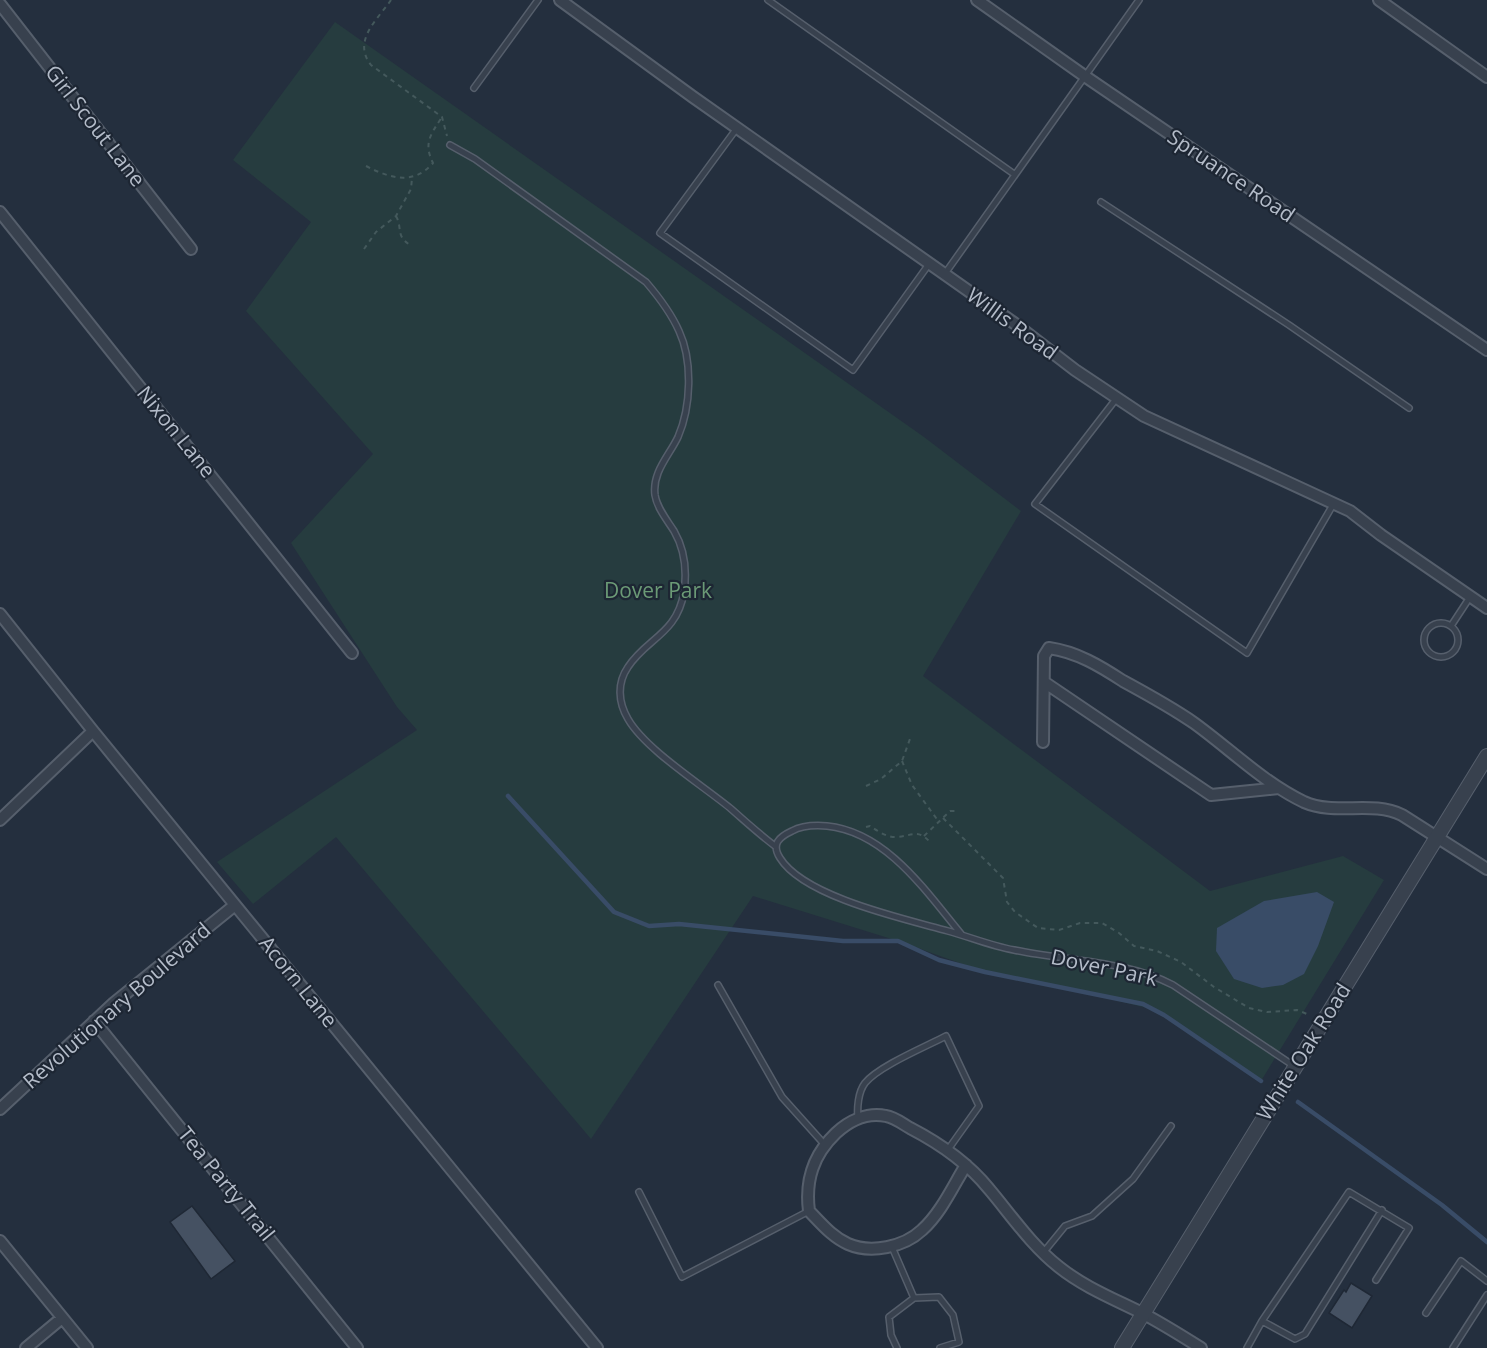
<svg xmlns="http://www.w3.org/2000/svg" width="1487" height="1348" font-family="'Open Sans',sans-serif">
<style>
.green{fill:#263c3f}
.water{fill:#394c67}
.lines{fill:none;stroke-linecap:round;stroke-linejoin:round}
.stream{stroke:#394c67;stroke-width:4.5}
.building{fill:#455162;stroke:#1f2835;stroke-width:1.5}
.service-casing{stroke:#565f6c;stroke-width:8}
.minor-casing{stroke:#565f6c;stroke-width:14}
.tertiary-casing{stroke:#565f6c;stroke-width:16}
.path{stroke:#44595c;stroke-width:2;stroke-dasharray:4.5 4.5;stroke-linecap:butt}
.service{stroke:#38414e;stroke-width:5}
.minor{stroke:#38414e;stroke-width:10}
.tertiary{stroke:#38414e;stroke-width:14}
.labels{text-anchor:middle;stroke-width:4.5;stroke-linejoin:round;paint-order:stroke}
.street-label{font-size:21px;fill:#b4bcc9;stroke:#1d2633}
.park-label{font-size:21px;fill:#6b9a76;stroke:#1d2633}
</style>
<rect width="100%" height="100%" fill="#242f3e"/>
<path class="green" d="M335 22 924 437 1021 511 923 676 1210 891 1343 856 1384 880 1261 1081 1155 1010 1070 989 985 972 898 941 753 896 591 1139 336 837 253 904 217 862 417 730 397 707 291 543 373 454 246 311 311 222 233 160Z"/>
<path class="water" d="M1317 892 1334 902 1318 946 1304 974 1283 985 1262 988 1234 979 1216 951 1217 928 1264 901Z"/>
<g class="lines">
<path class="stream" d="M508 796 614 912 649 926 679 924 843 941H898L939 960 985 972 1143 1004 1164 1015 1261 1081
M1298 1102 1442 1205 1487 1242"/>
</g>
<path class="building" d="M192 1206 235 1261 211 1279 170 1222Z
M1351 1283 1372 1296 1352 1328 1329 1313 1344 1290 1346 1292Z"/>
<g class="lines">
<g class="service-casing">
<path id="service" d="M768 0 1014 174
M474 88 538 0
M737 128 660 233 853 370 929 264
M450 145 475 159 646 282C658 296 671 313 679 331 693 361 691 407 678 437 669 456 652 472 655 495 657 508 667 520 674 531 685 550 687 571 684 592 677 634 647 638 628 667 617 683 618 702 628 719 645 749 702 785 730 808 745 821 759 834 775 846
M1101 202 1289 325 1409 408
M944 275 1139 0
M1116 399 1035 504 1247 653 1334 503
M1424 640a17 17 0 1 1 34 0a17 17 0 1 1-34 0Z
M1451 626 1470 597
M962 935C927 893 887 832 827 826 815 825 803 825 792 831 779 837 771 844 780 858 804 897 905 919 948 931 970 937 991 946 1014 950 1066 961 1125 960 1173 985L1294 1066
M718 985 782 1097 825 1145
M858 1119C857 1108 858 1092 865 1083 879 1066 925 1047 946 1036L979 1106 947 1151
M639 1192 682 1277 809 1211
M892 1247 914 1298
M1043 1253 1065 1226 1092 1216 1133 1179 1171 1126
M1426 1313 1461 1261 1487 1281
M1262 1321 1295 1339 1305 1334 1382 1210
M897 1348 891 1335 889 1317 914 1298 939 1297 953 1315 959 1342 940 1348
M1247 1348 1262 1321 1349 1192 1409 1228 1376 1280
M1453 1348 1487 1295"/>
</g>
<g class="minor-casing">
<path id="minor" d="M560 0 693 97 1014 323 1075 370 1144 416 1350 511 1381 535 1487 608
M977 0 1086 77 1487 350
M1379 0 1487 77
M0 4 191 249
M0 212 352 653
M0 614 93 731 597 1348
M1044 682 1211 795 1279 788
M1043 742 1044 656 1049 648C1077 652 1100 666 1123 681 1147 694 1171 707 1194 723 1230 749 1264 783 1304 802 1336 816 1371 800 1402 815L1487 869
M0 820 93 731
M94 1021 357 1348
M0 1109 114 1003 235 905
M966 1165C953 1186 941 1213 922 1230 904 1247 871 1254 848 1244 832 1237 821 1223 809 1211 805 1180 813 1155 836 1133 849 1121 867 1112 886 1116 894 1117 903 1124 910 1128 939 1143 968 1163 989 1189 1011 1215 1031 1245 1059 1267 1084 1287 1114 1299 1142 1313 1163 1324 1182 1336 1201 1348
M0 1241 87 1348
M26 1348 62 1318"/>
</g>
<g class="tertiary-casing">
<path id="tertiary" d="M1122 1348 1487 756"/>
</g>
<path class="path" d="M391 0C377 20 352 41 371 65L442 117 447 136
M366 166C391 179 414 185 433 163 423 143 431 134 442 117
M396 216C403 229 395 235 410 245
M364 249 376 232 396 216 411 189 412 178
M902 761 912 785 939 822
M866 786 881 779 902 761 911 736
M943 818 1003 878 1007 902 1015 912 1038 928 1059 930 1080 923H1102L1119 933 1134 946 1157 951 1181 962 1214 987 1249 1008 1267 1012 1297 1010 1307 1014
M866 827 870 826C878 831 887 838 897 837 911 836 918 829 929 841
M924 836 950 811H957"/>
<use href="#service" class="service"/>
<use href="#minor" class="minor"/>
<use href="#tertiary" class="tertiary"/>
</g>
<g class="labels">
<g class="street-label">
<text transform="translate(95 126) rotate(52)" y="7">Girl Scout Lane</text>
<text transform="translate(1231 176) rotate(34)" y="7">Spruance Road</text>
<text transform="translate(1012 324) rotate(36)" y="7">Willis Road</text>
<text transform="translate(176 432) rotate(51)" y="7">Nixon Lane</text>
<text transform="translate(1104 968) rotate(12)" y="7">Dover Park</text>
<text transform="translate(298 982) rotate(51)" y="7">Acorn Lane</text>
<text transform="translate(117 1006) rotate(-41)" y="7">Revolutionary Boulevard</text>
<text transform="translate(1304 1052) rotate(-58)" y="7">White Oak Road</text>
<text transform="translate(226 1184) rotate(51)" y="7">Tea Party Trail</text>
</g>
<g class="park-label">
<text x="658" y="598">Dover Park</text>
</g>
</g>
</svg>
